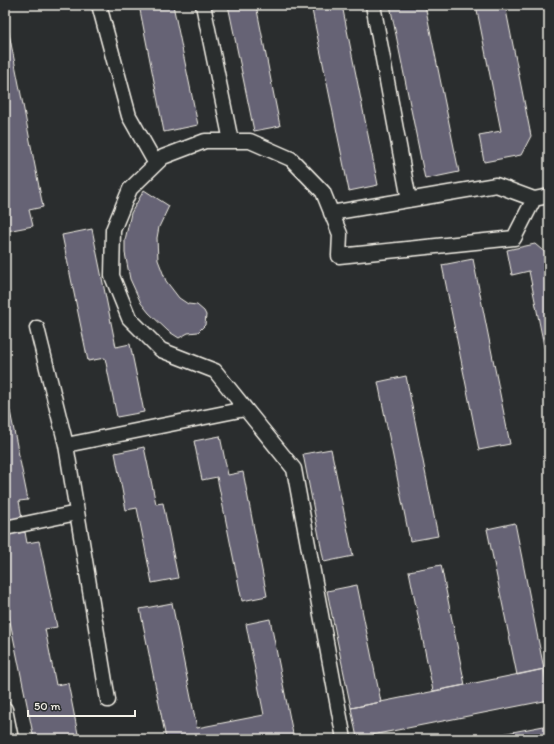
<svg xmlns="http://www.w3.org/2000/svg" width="554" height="744" font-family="Itim,sans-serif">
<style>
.building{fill:#666374;stroke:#f4f1e8}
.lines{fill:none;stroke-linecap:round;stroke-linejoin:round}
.minor-casing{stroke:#f4f1e8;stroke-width:17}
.minor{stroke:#2a2d2e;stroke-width:14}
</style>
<rect width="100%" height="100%" fill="#2a2d2e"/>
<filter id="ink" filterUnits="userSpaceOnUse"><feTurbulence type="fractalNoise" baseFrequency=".025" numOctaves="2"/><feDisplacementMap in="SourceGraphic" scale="8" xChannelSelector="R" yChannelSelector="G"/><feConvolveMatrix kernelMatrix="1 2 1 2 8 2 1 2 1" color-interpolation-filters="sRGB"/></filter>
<g filter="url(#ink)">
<path class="building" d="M139 5H173L198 125 164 132Z
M228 5H256L280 126 254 131Z
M311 5H342L378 185 349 191Z
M390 5H425L459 172 425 179Z
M476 5H505L531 136 521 155 484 162 479 135 501 131Z
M5 13 43 207 29 210 33 226 7 231 5 219V211L9 210 5 191Z
M144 190 169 206 159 227 157 238 158 260 166 281 179 298 188 304 197 305 204 311 206 315 205 325 198 332 188 333 179 338 168 331 149 313 141 303 130 279 125 253V240L131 213Z
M92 229 116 347 130 344 144 412 117 417 105 358 88 361 62 235Z
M535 244 549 256V371L529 271 512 275 507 250Z
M473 259 510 444 479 450 442 265Z
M406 376 438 536 410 541 378 382Z
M10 411 28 500 19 501 22 518 5 521V412Z
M220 436 228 475 243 472 267 596 242 601 217 477 202 480 194 441Z
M144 447 156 504 163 503 178 578 152 583 137 508 126 510 115 453Z
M331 449 353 556 324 562 303 454Z
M515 523 544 669 517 675 487 529Z
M25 532 27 543 39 541 57 627 45 629 56 685 68 683 79 739H34L5 597V535Z
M441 565 465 685 433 691 409 571Z
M357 585 381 702 351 708 327 591Z
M172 603 197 728 264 715 246 624 270 619 294 739H166L140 609Z
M544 669 549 700 357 738 351 708Z
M549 725V739H476Z"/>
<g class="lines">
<g class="minor-casing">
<path id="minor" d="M99 5 129 116 156 164
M203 5 231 141
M373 5 409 200
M331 213 496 185 534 199
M37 328 66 445 108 700
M66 445 245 409
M5 528 77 513
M5 709 11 739
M344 739 294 469 215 371 161 350 129 318 112 276 113 230 130 189 163 157 205 141H250L291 159 323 192 340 234 339 256 514 238 534 199 549 196"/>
</g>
<use href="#minor" class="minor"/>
</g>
</g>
<rect width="554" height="744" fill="none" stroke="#2a2d2e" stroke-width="20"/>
<rect x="10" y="10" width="534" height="724" fill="none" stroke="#f4f1e8" stroke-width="1.5" filter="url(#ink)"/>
<path d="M28 710v6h107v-6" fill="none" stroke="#f4f1e8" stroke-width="2"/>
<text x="34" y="710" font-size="12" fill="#f4f1e8" stroke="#2a2d2e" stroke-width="3" paint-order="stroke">50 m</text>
</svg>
